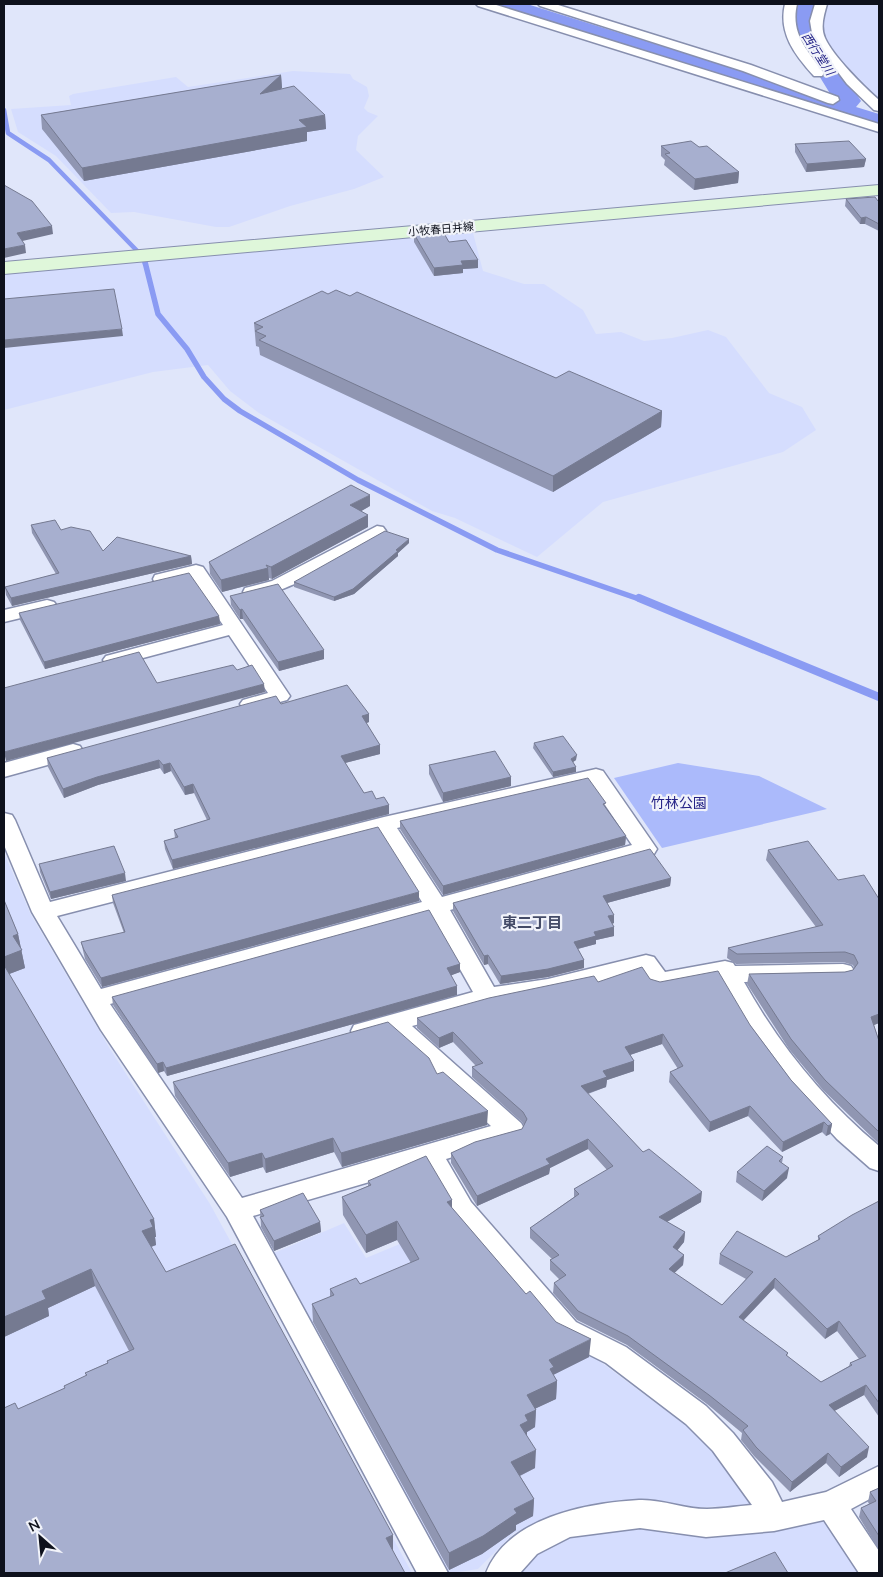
<svg xmlns="http://www.w3.org/2000/svg" width="883" height="1577" font-family="Mulish,'Noto Sans JP',sans-serif">
<style>
.built{fill:#d5ddfe}
.green{fill:#abbafb}
.lines{fill:none;stroke-linecap:round;stroke-linejoin:round}
.stream-far2{stroke:#8a9bf3;stroke-width:4.5}
.stream-far1{stroke:#8a9bf3;stroke-width:5.5}
.stream{stroke:#8a9bf3;stroke-width:8}
.river{fill:#8a9bf3;fill-rule:evenodd}
.street-casing{stroke:#878fae;stroke-width:3}
.secondary-casing{stroke:#878fae;stroke-width:2}
.street{fill:#fff;fill-rule:evenodd}
.secondary{fill:#dff7da;fill-rule:evenodd}
.wall{fill:#9096b2;fill-rule:evenodd}
.shaded-wall{fill:#757a91}
.building{fill:#a7afcf;stroke:#757a91;fill-rule:evenodd}
.labels{text-anchor:middle;stroke-width:4.5;stroke-linejoin:round;paint-order:stroke}
.far-street-label{font-size:11px;fill:#0e111c;stroke:#f1f3fa}
.far-water-label{font-size:12px;font-style:italic;fill:#242387;stroke:#f1f3fa}
.park-label{font-size:14px;fill:#242286;stroke:#f1f3fa}
.neighbourhood-label{font-size:15px;font-weight:bold;fill:#444b67;stroke:#f1f3fa}
</style>
<rect width="100%" height="100%" fill="#e0e6fa"/>
<path class="built" d="M827 4H879V102L854 80 823 39 820 24Z
M293 71 350 74 353 79 367 87 369 96 364 108 368 112 378 116 358 136 356 150 384 177 354 189 290 206 229 227H216L134 212 111 213 56 156 18 132 11 109 71 105 69 96 73 94 176 77 188 87Z
M472 229 483 271 524 284H544L583 310 596 334 621 332 644 341 672 338 708 330 726 337 769 393 802 407 816 430 783 452 603 502 537 557 455 518 432 511 259 413 230 391 208 365 153 372 4 410V272Z
M4 853 31 915 110 1049 210 1204 412 1573H4Z
M453 1222 556 1343 598 1360 700 1436 734 1475 751 1505 678 1508 625 1500 604 1502 561 1513 514 1533 478 1569 452 1573 440 1567 267 1256 344 1223 366 1258Z
M825 1518 860 1573H514L533 1557 571 1536 636 1526 673 1535 733 1533Z"/>
<path class="green" d="M678 763 759 776 827 809 662 848 614 778Z"/>
<g class="lines">
<path class="stream-far2" d="M4 110 8 133 49 160 144 258 145 264"/>
<path class="stream-far1" d="M145 262 158 314 187 349 204 377 224 399 240 411 358 480 497 550 642 600"/>
<path class="stream" d="M639 598 879 697"/>
<path class="river" d="M491 4H527L834 100 789 27 792 4H816L813 27 861 101 856 107 879 114V131L495 9Z"/>
<g class="street-casing">
<path id="street" d="M476 4H493L879 124V132L478 6Z
M538 4H555L751 65 838 97 839 100 833 104 828 103 743 71 540 6Z
M785 4H797C790 34 808 51 824 73L822 76H814C795 55 778 33 785 4Z
M815 4H827C824 15 820 27 825 38 833 56 864 87 879 100V111L874 110 847 84 813 39 810 21Z
M377 526 383 527 386 531 383 535C355 551 275 603 245 596L243 592 245 588 272 581Z
M196 565 203 567 290 696 287 700 250 710 243 708 240 704 243 700 268 693 229 635 113 666 106 664 103 660 106 656 223 625 191 578 162 585 155 583 153 579 155 575Z
M47 600 54 602 57 606 54 610 4 622V610Z
M73 744 80 746 83 751 80 756 4 777V763Z
M596 769 603 771 657 849 654 854 450 910 494 987 548 979 646 955 654 957 665 972 725 961 733 963 735 966 843 964 851 966 855 972 851 978 843 980 744 982C779 1045 825 1101 879 1146V1171L870 1168 837 1139 791 1089 750 1034 718 979 659 990 651 988 640 973C564 991 488 1006 412 1026L521 1123 525 1130 521 1137 446 1159 471 1202 576 1322 626 1347 706 1406 733 1433 772 1482 782 1502 826 1492 879 1466V1494L851 1509 879 1551V1573H859L824 1520 774 1531 706 1537 640 1528 570 1537 537 1554 520 1573H486C507 1518 586 1503 639 1500 661 1499 684 1509 707 1509 722 1509 737 1506 752 1505L713 1451 686 1424 606 1363 556 1338 453 1216 424 1166 253 1216 448 1573H417L227 1217 101 1030 32 912 4 845V813L12 815 15 820 50 902 384 817ZM591 784 632 845 442 897 397 828ZM379 833 422 902 101 989 57 916ZM430 916 473 992 354 1025 351 1031 354 1037 363 1040 388 1033 491 1126 242 1198 110 1004Z"/>
</g>
<g class="secondary-casing">
<path id="secondary" d="M879 185V195L4 274V262Z"/>
</g>
<use href="#street" class="street"/>
<use href="#secondary" class="secondary"/>
</g>
<path class="wall" d="M281 75 282 88 281 89 325 115 326 129 307 132V141L84 181 42 129 41 115Z
M795 144 866 159 864 167 806 172 795 152Z
M661 146 699 147 739 172 738 183 694 190 664 165 665 160 661 156Z
M846 199 879 201V231L865 224H860L845 206Z
M414 234 449 242 478 260V268L463 269V273L434 276 414 242Z
M328 294 350 296 556 378 662 411 661 427 553 492 260 355 259 347 256 346 254 323Z
M370 506 361 511 368 515V527L272 579 269 578V580L222 592 210 574 209 562Z
M31 525 61 530 103 551 191 556 192 564 12 606 6 595 5 587 56 574 32 533Z
M409 543 398 553V556L354 594 334 601 294 587V582Z
M230 596 324 659 279 671 243 619H240L231 605Z
M19 613 219 616 220 624 45 669 20 620Z
M281 704 369 714V722L366 723 380 745V754L345 763 364 793 389 805V814L173 869 165 849 164 841 175 838 174 830 207 820 194 793 185 795 171 771 164 774 160 768 98 785 64 798 48 767 47 758Z
M534 743 576 760 573 762 576 772 553 777 533 748Z
M429 765 511 777V786L443 802 429 774Z
M605 808 626 836 625 845 443 895 400 829V821Z
M768 850 838 880 879 899V1023L874 1025 879 1041V1144L823 1090 789 1049 747 984 749 974 845 972 853 970 854 968 853 965 843 962 736 964 727 958 728 948 816 927 766 860Z
M39 864 126 881 51 899 40 872Z
M671 878 670 886 607 903 614 923 612 924 614 927V936L596 940V944L578 949 584 960V968L548 977 500 984 488 964 484 965 453 911V903Z
M112 895 419 901 102 987 85 959 81 942 124 933 113 903Z
M4 900 18 934 25 968 9 974 154 1219 156 1237H155L156 1245 151 1247 166 1272 393 1535 18 1409 65 1388 64 1386 86 1376 85 1373 107 1363V1361L129 1351 95 1286 48 1308 49 1316 4 1337Z
M460 964V972L451 975 457 995 167 1076 164 1071 158 1073 113 1005 112 997Z
M650 979 750 1025 791 1080 832 1124 830 1134 826 1136 822 1132 782 1152 748 1116 709 1132 669 1082 670 1072 678 1069 662 1044 630 1055 634 1061V1071L607 1080 606 1087 588 1094 643 1152 701 1202 667 1222 685 1232 684 1242 677 1250 684 1255 683 1265 674 1273 722 1305 746 1279 719 1264 720 1254 786 1257 818 1240V1236L879 1201V1417L864 1395 834 1411 867 1457 839 1477 826 1463 790 1492 754 1456 741 1440 742 1433 707 1404 627 1345 577 1320 553 1293 554 1283 560 1280 550 1270V1260L552 1259 530 1238V1228L574 1197V1189L607 1170 588 1149 550 1168 549 1174 477 1206 451 1163V1153L522 1129 524 1125 522 1122 472 1077V1067L476 1066 453 1042 439 1048 417 1028V1018L598 982ZM774 1288 825 1339 837 1331 859 1359 850 1363 849 1366 821 1382 787 1356 788 1353 743 1321Z
M437 1074 487 1125 342 1167 334 1152 266 1173 263 1167 230 1177 175 1096 173 1082Z
M783 1157 782 1163 787 1178 762 1201 736 1182 737 1172Z
M368 1181 452 1200V1208L526 1294 556 1322 589 1357 553 1375 557 1381 556 1399 536 1408 535 1427 527 1432V1436L535 1468 520 1476 534 1499 533 1516 516 1525V1530L482 1554 449 1570 313 1322 312 1304 330 1297V1289L360 1284 411 1263 397 1240 366 1253 343 1215 342 1197 368 1186Z
M260 1210 320 1222 321 1232 274 1251 261 1227Z
M879 1488V1550L859 1517 861 1508 869 1504 868 1502 870 1492Z"/>
<path class="shaded-wall" d="M281 75 282 88 261 107 260 94Z
M325 115 326 129 307 132V141L84 181 82 168 299 120Z
M866 159 864 167 806 172 807 164Z
M739 172 738 183 694 190 695 179Z
M866 217 865 224H860L861 218Z
M52 226 53 234 18 242 17 233Z
M25 245 26 253 4 258V249Z
M478 260V268L463 269V273L434 276V268L461 261Z
M122 329 123 336 4 348V340Z
M662 411 661 427 553 492V476Z
M370 495V506L351 517 350 505Z
M368 515V527L272 579 271 567Z
M409 539V543L398 553V556L354 594 334 601V597L396 550Z
M191 556 192 564 12 606 11 598Z
M268 568 269 580 222 592 221 580Z
M242 609 243 619H240V610Z
M219 616 220 624 45 669 44 662Z
M324 650V659L279 671 278 662Z
M264 684 265 692 6 761 4 752Z
M369 714V722L362 725V716Z
M380 745V754L341 764V756Z
M577 755 576 760 570 764 571 759Z
M159 760 160 768 98 785 64 798 63 789 97 777Z
M170 763 171 771 164 774 163 765Z
M576 767V772L553 777V772Z
M511 777V786L443 802V793Z
M193 784 194 793 185 795 184 787Z
M389 805V814L173 869 172 860Z
M626 836 625 845 443 895V886Z
M125 873 126 881 51 899 50 892Z
M671 878 670 886 603 904V896Z
M419 892V901L102 987 101 978Z
M614 915V923L607 925 608 916Z
M614 927V936L596 940V944L573 950 574 942 594 932Z
M18 934 25 968 4 976V957L13 936Z
M488 955V964L484 965V956Z
M584 960V968L548 977 500 984 501 976Z
M460 964V972L447 977V968Z
M457 986V995L167 1076 166 1068Z
M879 1014V1023L869 1027 871 1017Z
M453 1032V1042L439 1048V1038Z
M663 1034 662 1044 624 1057 625 1047Z
M634 1061V1071L607 1080 606 1087 580 1096 581 1086 603 1071Z
M163 1062 164 1071 158 1073 157 1064Z
M750 1106 748 1116 709 1132 710 1122Z
M488 1111 487 1125 342 1167 341 1153Z
M824 1122 822 1132 782 1152 783 1142Z
M832 1124 830 1134 826 1136 828 1126Z
M333 1138 334 1152 266 1173 265 1159Z
M588 1139V1149L550 1168 549 1174 477 1206V1196L546 1159Z
M262 1153 263 1167 230 1177 228 1163Z
M789 1168 787 1178 762 1201 764 1191Z
M702 1192 701 1202 658 1227 659 1217Z
M452 1200V1218L447 1202Z
M154 1219 156 1237H155L156 1245 145 1249 142 1231 150 1220Z
M397 1221V1240L366 1253V1235Z
M320 1222 321 1232 274 1251V1241Z
M685 1232 684 1242 672 1257 673 1247Z
M684 1255 683 1265 668 1279 669 1269Z
M91 1269 95 1286 48 1308 49 1316 4 1337V1317L42 1291Z
M775 1278 774 1288 737 1327 739 1317Z
M839 1321 837 1331 825 1339 827 1329Z
M591 1339 589 1357 553 1375 557 1381 556 1399 526 1413 527 1395 549 1360Z
M866 1385 864 1395 827 1415 829 1405Z
M536 1410 535 1427 527 1432V1439L520 1425 525 1415Z
M869 1447 867 1457 839 1477 841 1467Z
M536 1450 535 1468 511 1480V1462Z
M828 1453 826 1463 790 1492 792 1482Z
M534 1499 533 1516 516 1525V1530L482 1554 449 1570V1553L514 1509Z
M393 1535V1553L386 1538Z"/>
<path class="building" d="M281 75 260 94 294 86 325 115 299 120 307 127 82 168 41 115Z
M691 141 699 147 707 146 739 172 695 179 665 154 670 153 661 146Z
M849 141 866 159 807 164 795 144Z
M4 185 32 201 52 226 17 233 25 245 4 249Z
M875 197 878 201H879V224L866 217 861 218 846 199Z
M442 230 449 242 466 240 478 260 461 261 463 265 434 268 414 234Z
M114 289 122 329 4 340V299Z
M336 290 350 296 357 292 556 378 569 371 662 411 553 476 259 340 266 336 255 331 263 327 254 323 322 291 328 294Z
M351 485 370 495 350 505 368 515 271 567 266 565 268 568 221 580 209 562Z
M55 520 61 530 71 527 90 531 103 551 117 537 191 556 11 598 5 587 59 573 31 525Z
M385 531 409 539 396 550 398 551 353 589 334 597 294 582Z
M189 573 219 616 44 662 19 613Z
M278 584 324 650 278 662 242 609 240 610 230 596Z
M139 652 157 683 233 665 237 670 252 665 264 684 4 752V688Z
M347 685 369 714 362 716 380 745 341 756 364 793 372 791 376 799 384 797 389 805 172 860 164 841 178 837 174 830 210 819 193 784 184 787 170 763 163 765 159 760 97 777 63 789 47 758 276 696 281 704Z
M563 736 577 755 571 759 576 767 553 772 534 743Z
M495 751 511 777 443 793 429 765Z
M588 778 606 803 603 804 626 836 443 886 400 821Z
M378 827 419 892 101 978 84 950 81 942 125 932 112 895Z
M808 841 838 880 864 875 879 899V1014L871 1017 879 1041V1132L825 1080 791 1039 749 974 845 972 853 970 858 963 854 955 845 952 737 954 728 948 823 925 768 850Z
M114 846 125 873 50 892 39 864Z
M650 849 671 878 603 896 614 915 608 916 614 927 594 932 596 936 574 942 584 960 548 969 501 976 488 955 484 956 453 903Z
M4 900 18 934 13 936 22 950 4 957Z
M429 910 460 964 447 968 457 986 166 1068 163 1062 157 1064 112 997Z
M4 965 154 1219 150 1220 153 1227 142 1231 166 1272 235 1244 393 1535 386 1538 405 1573H4V1408L15 1403 18 1409 65 1388 64 1386 87 1375 85 1373 108 1363 107 1361 134 1349 91 1269 42 1291 46 1299 4 1317Z
M642 967 650 979 660 982 718 971 750 1025 791 1080 832 1124 828 1126 824 1122 783 1142 750 1106 710 1122 670 1072 683 1066 663 1034 625 1047 634 1061 603 1071 607 1077 581 1086 643 1152 649 1149 702 1192 659 1217 685 1232 673 1247 684 1255 669 1269 722 1305 753 1272 720 1254 737 1231 786 1257 820 1239 818 1236 852 1215 879 1201V1403L866 1385 829 1405 869 1447 841 1467 828 1453 792 1482 756 1447 743 1430 748 1426 709 1395 628 1336 578 1311 554 1283 566 1275 550 1260 559 1255 530 1228 579 1194 574 1189 613 1166 588 1139 546 1159 550 1164 477 1196 451 1153 475 1142 522 1129 527 1119 523 1112 472 1067 483 1063 453 1032 439 1038 417 1018 489 998 594 976 598 982ZM775 1278 827 1329 839 1321 866 1356 850 1363 852 1365 821 1382 786 1355 788 1353 739 1317Z
M388 1022 429 1058 437 1074 443 1072 488 1111 341 1153 333 1138 265 1159 262 1153 228 1163 173 1082Z
M767 1146 783 1157 779 1161 789 1168 764 1191 737 1172Z
M426 1156 452 1200 447 1202 526 1294 530 1291 556 1322 591 1339 549 1360 554 1367 550 1369 557 1381 527 1395 536 1410 525 1415 528 1421 520 1425 536 1450 511 1462 534 1499 514 1509 517 1513 483 1536 449 1553 312 1304 334 1295 330 1289 356 1278 360 1284 419 1259 397 1221 366 1235 342 1197 371 1185 368 1181Z
M303 1193 320 1222 274 1241 260 1217 264 1216 260 1210Z
M879 1488V1536L861 1508 876 1501 870 1492Z
M775 1552 788 1573H725Z"/>
<g class="labels">
<g class="far-street-label">
<text transform="translate(441 229) rotate(-5)" y="4">小牧春日井線</text>
</g>
<g class="far-water-label">
<text transform="translate(818 54) rotate(57)" y="4">西行堂川</text>
</g>
<g class="park-label">
<text x="679" y="808">竹林公園</text>
</g>
<g class="neighbourhood-label">
<text x="532" y="928">東二丁目</text>
</g>
</g>
<rect width="883" height="1577" fill="none" stroke="#0e111c" stroke-width="10"/>
<g transform="translate(40 1537) rotate(333)" stroke="#f1f3fa" stroke-width="4" paint-order="stroke">
<path d="M0-4L9 19L0 12L-9 19Z" fill="#0e111c"/>
<text y="-8" font-size="14" font-weight="bold" text-anchor="middle" fill="#0e111c">N</text>
</g>
</svg>
